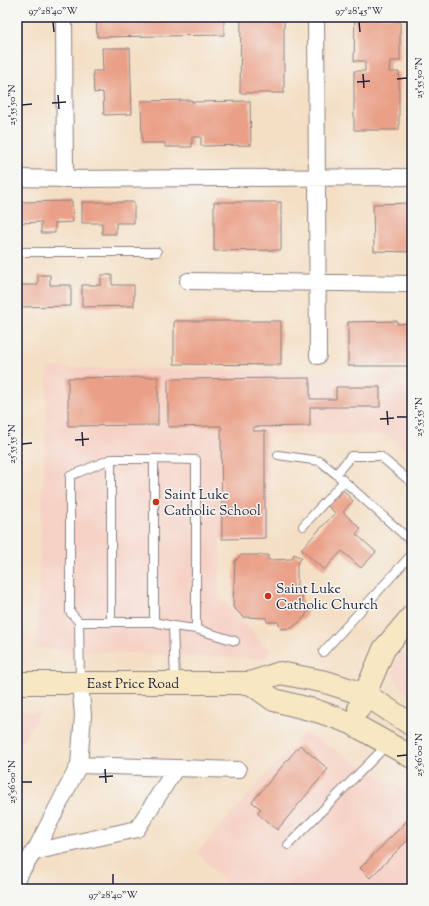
<svg xmlns="http://www.w3.org/2000/svg" width="429" height="906" font-family="'Sorts Mill Goudy',serif">
<style>
.built{fill:#f6d1c5}
.building{fill:#eaa088}
.lines{fill:none;stroke-linecap:round;stroke-linejoin:round}
.lane-casing{stroke:#8b8080;stroke-width:10}
.street-casing{stroke:#8b8080;stroke-width:18}
.secondary-casing{stroke:#8b8080;stroke-width:24}
.lane{stroke:#fff;stroke-width:8}
.street{stroke:#fff;stroke-width:16}
.secondary{stroke:#f7e8c3;stroke-width:22}
.ticks{fill:none;stroke:#22223b;stroke-width:1.5}
.poi-dot{fill:#c8321e;stroke:#f6f6f2;stroke-width:1.5}
.labels{text-anchor:middle;stroke-width:3;stroke-linejoin:round;paint-order:stroke}
.poi-label{font-size:14px;fill:#22223b;stroke:#f6f6f2;text-anchor:start}
.street-label{font-size:14px;fill:#22223b;stroke:#f6f6f2}
.neatline{fill:none;stroke:#22223b;stroke-width:1.5}
.ticks-label{font-size:10px;text-anchor:middle;fill:#22223b}
</style>
<rect width="100%" height="100%" fill="#f6f6f2"/>
<filter id="ink" filterUnits="userSpaceOnUse"><feTurbulence type="fractalNoise" baseFrequency=".025" numOctaves="2"/><feDisplacementMap in="SourceGraphic" scale="8" xChannelSelector="R" yChannelSelector="G"/><feConvolveMatrix kernelMatrix="1 2 1 2 8 2 1 2 1" color-interpolation-filters="sRGB"/></filter>
<filter id="wash" filterUnits="userSpaceOnUse"><feTurbulence type="fractalNoise" baseFrequency=".012" numOctaves="4" result="noise"/><feDisplacementMap in="SourceGraphic" scale="16" xChannelSelector="R" yChannelSelector="G"/><feGaussianBlur stdDeviation="0.9" result="paint"/><feColorMatrix in="noise" values="0 0 0 0 0 0 0 0 0 0 0 0 0 0 0 0 0 1.4 0 .05"/><feComposite in="paint" operator="in"/></filter>
<g filter="url(#wash)">
<rect width="100%" height="100%" fill="#f4dfc5"/>
<path class="built" d="M48 367 412 374V455L389 435H269V541H220L219 597 270 650 266 659 36 649Z
M412 635V697L402 689 392 673 402 647Z
M17 712H40L17 750Z
M304 732 412 795V889H233L197 853Z"/>
<g id="blocks">
<path class="building" d="M96 17H224V35L97 37Z
M241 17H284V93H240Z
M355 17H400V61H390L389 72H399V130H354V71H365V61H354Z
M102 48H130L132 114 104 115 103 92 94 93 93 71H103Z
M192 100V102L250 101 251 145 201 146V137H192V147H165V143H142L141 101Z
M72 201 73 222 55 223V233H41V222L21 223V202Z
M82 202H134V223H116V234H102V223H82Z
M214 202H281V250L214 251Z
M412 203V252L374 251 373 204Z
M38 275H50V285H71V306L19 307V285H38Z
M101 275H112V285H134V306L82 307V285H101Z
M174 321H281V365L174 364Z
M397 321V324L412 323V366H348V322Z
M158 377V425L68 426V378Z
M310 378V399H336V387H380V407H310V426L253 427V431H265V538L222 539 221 426 168 427V379Z
M343 490 353 501 343 512 361 529 356 534 376 552 361 568 342 551 324 570 301 549 335 513 328 506Z
M294 554 302 558 297 563V588H302V604L309 605 305 617 292 628 281 629 278 622H267L266 618 243 617 233 607 235 561 241 555H268V560L292 559Z
M300 745 328 769 277 830 257 813 261 809 252 802Z
M412 816V836L370 878 360 868Z"/>
</g>
</g>
<g filter="url(#ink)">
<use href="#blocks" fill-opacity="0" stroke="#8b8080" stroke-width="1"/>
<g class="lines">
<g class="lane-casing">
<path id="lane" d="M17 252H157
M278 455 320 461 336 474
M412 483 380 456H351L336 474 412 542
M303 526 344 481
M79 622 70 612V476L111 459
M111 622V459H154
M154 622V459L196 460V629
M173 626 196 629 235 641
M323 652 412 554
M80 682 79 622H154L173 626 175 682
M288 845 388 744"/>
</g>
<g class="street-casing">
<path id="street" d="M64 17 65 179
M316 17 318 356
M17 178 65 179 412 177
M188 281 412 284
M176 768 238 770
M33 852 137 829 176 768 79 765
M17 878 37 847 79 765 83 715 80 683"/>
</g>
<g class="secondary-casing">
<g id="secondary">
<path id="s1" d="M17 683H250L280 673 326 682 366 695 412 725"/>
<path d="M250 683 274 700 317 711 351 723 412 757"/>
<path d="M359 708 384 649 412 616"/>
</g>
</g>
<use href="#lane" class="lane"/>
<use href="#street" class="street"/>
<use href="#secondary" class="secondary"/>
</g>
</g>
<path class="ticks" d="M53 22 54 32M359 22 360 32M363 74 364 88M397 79 407 78M357 82 370 81M58 95 59 109M52 103 66 102M22 105 32 104M387 411 388 425M397 417H407M380 419 394 418M82 432 83 446M75 440 89 439M22 444 32 443M397 756 407 755M105 769 106 783M99 777 113 776M22 782H32M113 874V884"/>
<g class="poi-dot">
<circle cx="156" cy="502" r="4"/>
<circle cx="268" cy="596" r="4"/>
</g>
<g class="labels">
<g class="poi-label">
<text x="164" y="499">Saint Luke<tspan x="164" dy="16">Catholic School</tspan></text>
<text x="276" y="593">Saint Luke<tspan x="276" dy="16">Catholic Church</tspan></text>
</g>
<g class="street-label">
<text dy="5" stroke="none"><textPath href="#s1" startOffset="116">East Price Road</textPath></text>
</g>
</g>
<rect width="429" height="906" fill="none" stroke="#f6f6f2" stroke-width="44"/>
<rect x="22" y="22" width="385" height="862" class="neatline"/>
<g class="ticks-label">
<text x="53" y="14">97°28'40"W</text>
<text x="359" y="14">97°28'45"W</text>
<text transform="translate(418 78) rotate(-90)" y="4">25°55'50"N</text>
<text transform="translate(11 105) rotate(-90)" y="4">25°55'50"N</text>
<text transform="translate(418 417) rotate(-90)" y="4">25°55'55"N</text>
<text transform="translate(11 444) rotate(-90)" y="4">25°55'55"N</text>
<text transform="translate(418 755) rotate(-90)" y="4">25°56'00"N</text>
<text transform="translate(11 782) rotate(-90)" y="4">25°56'00"N</text>
<text x="113" y="898">97°28'40"W</text>
</g>
</svg>
